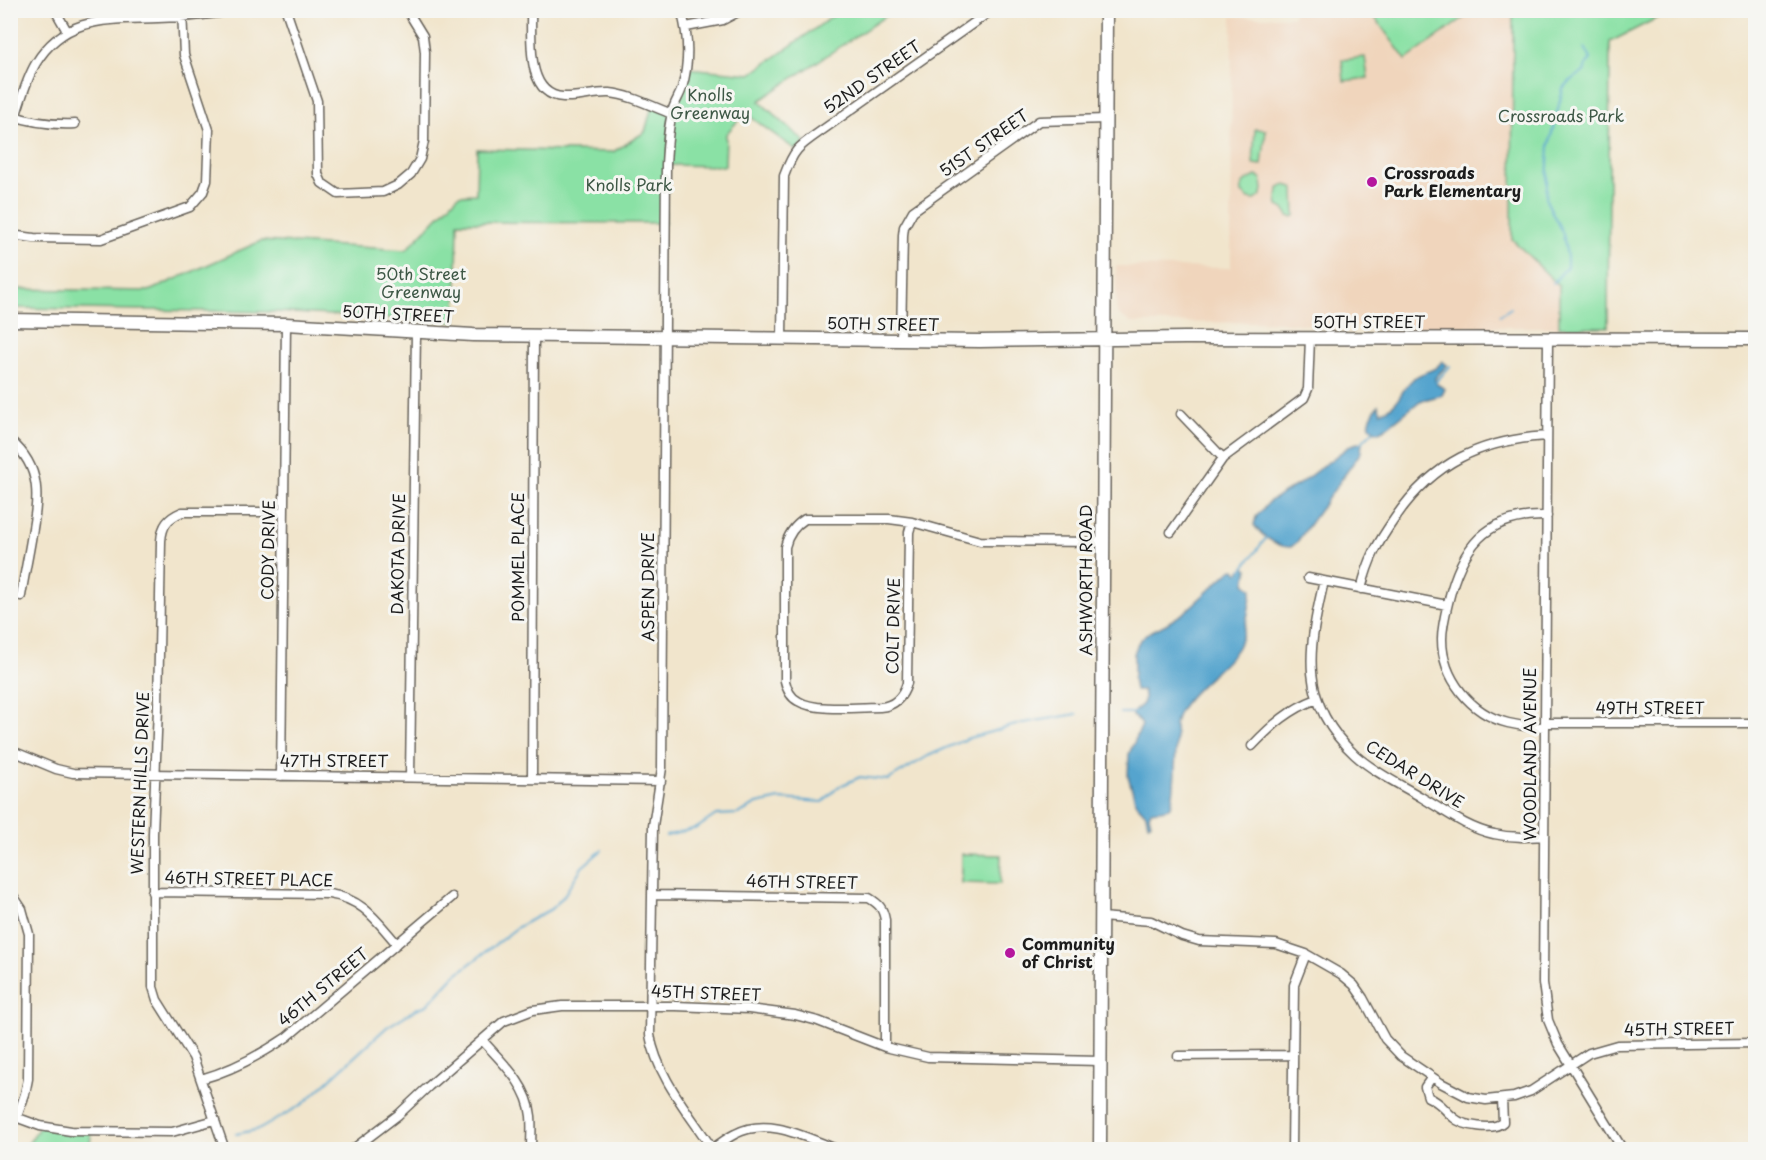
<svg xmlns="http://www.w3.org/2000/svg" width="1766" height="1160" font-family="'Playpen Sans',sans-serif">
<style>
.built{fill:#f0d5bc}
.green{fill:#8ae1a5;stroke:#537e60;stroke-width:1.5}
.water{fill:#54a4ce;stroke:#386075;stroke-width:1.5}
.lines{fill:none;stroke-linecap:round;stroke-linejoin:round}
.stream{stroke:#54a4ce;stroke-width:2}
.street-casing{stroke:#67625a;stroke-width:11}
.secondary-casing{stroke:#67625a;stroke-width:15}
.street{stroke:#fff;stroke-width:8}
.secondary{stroke:#fff;stroke-width:12}
.poi-dot{fill:#b5179e;stroke:#f6f6f2;stroke-width:2}
.labels{text-anchor:middle;stroke-width:6;stroke-linejoin:round;paint-order:stroke}
.street-label{font-size:16px;fill:#1c1c1c;stroke:#f6f6f2}
.park-label{font-size:16px;fill:#3d5745;stroke:#f6f6f2}
.poi-label{font-size:16px;font-weight:bold;fill:#1c1c1c;stroke:#f6f6f2;text-anchor:start}
</style>
<rect width="100%" height="100%" fill="#f6f6f2"/>
<filter id="ink" filterUnits="userSpaceOnUse"><feTurbulence type="fractalNoise" baseFrequency=".0167" numOctaves="2"/><feDisplacementMap in="SourceGraphic" scale="12" xChannelSelector="R" yChannelSelector="G"/><feConvolveMatrix kernelMatrix="1 2 1 2 8 2 1 2 1" color-interpolation-filters="sRGB"/></filter>
<filter id="wash" filterUnits="userSpaceOnUse"><feTurbulence type="fractalNoise" baseFrequency=".008" numOctaves="4" result="noise"/><feDisplacementMap in="SourceGraphic" scale="24" xChannelSelector="R" yChannelSelector="G"/><feGaussianBlur stdDeviation="1.35" result="paint"/><feColorMatrix in="noise" values="0 0 0 0 0 0 0 0 0 0 0 0 0 0 0 0 0 1.4 0 .05"/><feComposite in="paint" operator="in"/></filter>
<g filter="url(#wash)">
<rect width="100%" height="100%" fill="#f1e5cc"/>
<path class="built" d="M1294 10 1513 11 1512 239 1559 286V327H1328L1278 322 1132 323 1119 315 1116 308V266L1231 268 1232 17H1293Z"/>
<path class="green" d="M840 11H893L759 101 805 142 796 150 745 113 726 134 725 166 666 165 665 223 458 222 456 322 276 312 11 308V289L149 291 261 241 406 250 459 195 476 194 477 149 613 152 645 132 652 106 672 113 687 68 751 74Z
M1370 11H1473L1406 60Z
M1513 11H1671L1610 42 1608 327H1559V286L1512 239Z
M1365 57 1368 78 1344 81 1342 60Z
M1255 129 1266 130 1262 165 1253 164Z
M1256 176 1261 178C1263 187 1266 194 1255 200L1249 199 1242 193C1240 180 1248 181 1256 176Z
M1285 185 1293 187 1294 190 1295 216 1292 217 1288 216 1284 209 1278 206 1277 198 1278 189Z
M961 854 1001 855 1000 884 961 883Z
M40 1126 91 1132 90 1149 24 1150Z"/>
<path class="water" d="M1442 361 1447 365 1435 378V383L1445 389 1442 395 1420 401 1385 429 1379 432C1362 428 1372 415 1378 405L1381 412C1402 404 1398 392 1413 379 1422 371 1436 372 1442 361Z
M1362 442 1361 452 1297 542 1291 547C1278 548 1261 535 1254 525L1256 517 1270 501 1299 484 1351 445Z
M1245 567 1248 569 1245 583 1252 589C1250 606 1245 632 1238 647 1224 672 1166 703 1176 735 1176 745 1175 802 1170 807 1166 811 1156 809 1151 811L1149 815 1151 823 1148 824 1146 814 1136 803 1128 776 1129 754 1142 725 1139 720 1132 716 1133 713C1140 704 1147 708 1143 690H1135L1133 678 1134 675V654L1138 643 1146 634 1166 624 1184 613 1231 570 1235 569 1238 573Z"/>
<g class="lines">
<path class="stream" d="M1553 283 1567 267V257L1563 234 1546 200 1549 145 1563 89 1572 79 1584 72 1586 65 1591 59 1585 48
M1500 315 1511 308
M1434 384 1450 366
M1360 444 1373 431
M1242 570 1269 534
M1121 713H1134
M666 836 697 828 716 815 738 814 757 804 780 799 823 802 838 787 860 777 888 780 928 756 969 738 1023 723 1077 714
M236 1134 260 1129 303 1104 387 1027 416 1009 427 1005 454 976 479 957 518 927 551 909 563 897 582 867 602 850
M172 1150 208 1141"/>
</g>
</g>
<g filter="url(#ink)">
<g class="lines">
<g class="street-casing">
<path id="street" d="M55 10 67 31
M286 10 317 101 318 174 322 183 338 194 383 192 398 185 411 174 420 159 424 141 425 52 423 36 407 10
M531 10C532 38 525 95 563 97 579 98 595 92 610 93 631 95 653 107 672 114
M681 10C689 37 690 61 682 88 680 95 675 102 673 109 668 127 667 146 666 165L662 768 653 826 650 1035C657 1077 690 1114 713 1150
M686 27 723 20 742 10
M11 115C33 123 52 125 75 124
M10 131C19 109 24 83 36 63 65 15 109 20 158 18 184 17 210 15 235 10
M10 235 34 238 101 239 190 207 203 192 207 181 209 130 184 55 182 10
M782 339 784 176C794 149 798 147 821 131L992 10
M1548 339 1543 983 1548 1020 1558 1044 1623 1150
M901 340 903 235 904 227 913 211 1039 121 1106 119
M1181 414 1223 458
M10 440C44 469 38 500 31 540 28 558 24 577 21 596
M912 522 909 532 907 683C903 697 895 706 880 707 859 707 815 712 798 701 790 697 787 690 785 681V547C788 534 794 526 805 519H889L912 522 980 541 1103 542
M1171 532 1223 458 1304 398 1308 389 1310 338
M1308 578 1447 605
M1324 581C1308 649 1298 702 1355 755 1374 772 1399 784 1421 797 1443 810 1468 829 1494 834 1511 838 1527 837 1544 836
M1361 589C1369 558 1377 544 1395 518 1433 462 1481 440 1547 436
M1545 723H1756
M1545 727C1533 727 1520 726 1508 723 1471 714 1442 678 1442 639 1442 627 1445 615 1448 603 1461 548 1485 514 1547 516
M1252 746C1272 725 1290 709 1317 699
M10 750 56 769 73 773 661 781
M281 776 286 324
M410 777 416 332
M532 779 534 336
M10 891 22 909 29 934 28 1079 25 1094 17 1117
M152 892 329 894C363 899 376 920 397 944
M652 895 869 898C879 904 883 908 885 920V1047
M1101 917 1151 921 1182 936 1199 941 1276 944 1306 954 1341 974 1354 985 1363 998 1385 1039 1401 1056 1441 1083 1468 1097 1486 1100 1514 1097 1531 1091 1589 1053 1617 1045 1756 1043
M482 1040C502 1062 528 1085 531 1116 532 1127 531 1138 531 1150
M1178 1056 1293 1055
M1432 1077 1425 1087 1428 1097C1443 1104 1442 1108 1454 1118 1463 1126 1494 1131 1503 1122L1502 1099
M201 1079C233 1070 259 1056 287 1037L452 897
M10 1115 40 1126 71 1131 172 1132 215 1120
M225 1150 193 1057 157 1000 153 987V834L158 708 161 541C162 525 168 518 182 512H283
M352 1150 398 1115 429 1086 504 1021 533 1010 562 1006H676L749 1009 795 1015 818 1021 885 1047 928 1057 1100 1061
M711 1150C719 1144 727 1138 735 1134 769 1116 806 1138 839 1150
M1292 1150 1294 985 1306 954"/>
</g>
<g class="secondary-casing">
<path id="secondary" d="M10 320 286 324 473 335 980 341 1185 338 1756 339
M1100 1150 1106 10"/>
</g>
<use href="#street" class="street"/>
<use href="#secondary" class="secondary"/>
</g>
</g>
<g class="poi-dot">
<circle cx="1372" cy="182" r="6"/>
<circle cx="1010" cy="953" r="6"/>
</g>
<g class="labels">
<g class="street-label">
<text transform="translate(872 77) rotate(-35)" y="6">52ND STREET</text>
<text transform="translate(984 143) rotate(-35)" y="6">51ST STREET</text>
<text transform="translate(398 314) rotate(3)" y="6">50TH STREET</text>
<text x="1369" y="328">50TH STREET</text>
<text transform="translate(883 324) rotate(1)" y="6">50TH STREET</text>
<text transform="translate(268 550) rotate(-89)" y="6">CODY DRIVE</text>
<text transform="translate(398 554) rotate(-89)" y="6">DAKOTA DRIVE</text>
<text transform="translate(518 557) rotate(-90)" y="6">POMMEL PLACE</text>
<text transform="translate(1086 580) rotate(-90)" y="6">ASHWORTH ROAD</text>
<text transform="translate(648 587) rotate(-90)" y="6">ASPEN DRIVE</text>
<text transform="translate(893 626) rotate(-89)" y="6">COLT DRIVE</text>
<text x="1650" y="714">49TH STREET</text>
<text transform="translate(1530 754) rotate(-90)" y="6">WOODLAND AVENUE</text>
<text x="334" y="767">47TH STREET</text>
<text transform="translate(1415 774) rotate(32)" y="6">CEDAR DRIVE</text>
<text transform="translate(140 783) rotate(-88)" y="6">WESTERN HILLS DRIVE</text>
<text transform="translate(249 879) rotate(1)" y="6">46TH STREET PLACE</text>
<text transform="translate(802 882) rotate(1)" y="6">46TH STREET</text>
<text transform="translate(323 987) rotate(-40)" y="6">46TH STREET</text>
<text transform="translate(706 993) rotate(2)" y="6">45TH STREET</text>
<text transform="translate(1679 1029) rotate(-1)" y="6">45TH STREET</text>
</g>
<g class="park-label">
<text x="710" y="101">Knolls<tspan x="710" dy="18">Greenway</tspan></text>
<text x="1561" y="122">Crossroads Park</text>
<text x="629" y="191">Knolls Park</text>
<text x="421" y="280">50th Street<tspan x="421" dy="18">Greenway</tspan></text>
</g>
<g class="poi-label">
<text x="1384" y="179">Crossroads<tspan x="1384" dy="18">Park Elementary</tspan></text>
<text x="1022" y="950">Community<tspan x="1022" dy="18">of Christ</tspan></text>
</g>
</g>
<rect width="1766" height="1160" fill="none" stroke="#f6f6f2" stroke-width="36"/>
</svg>
